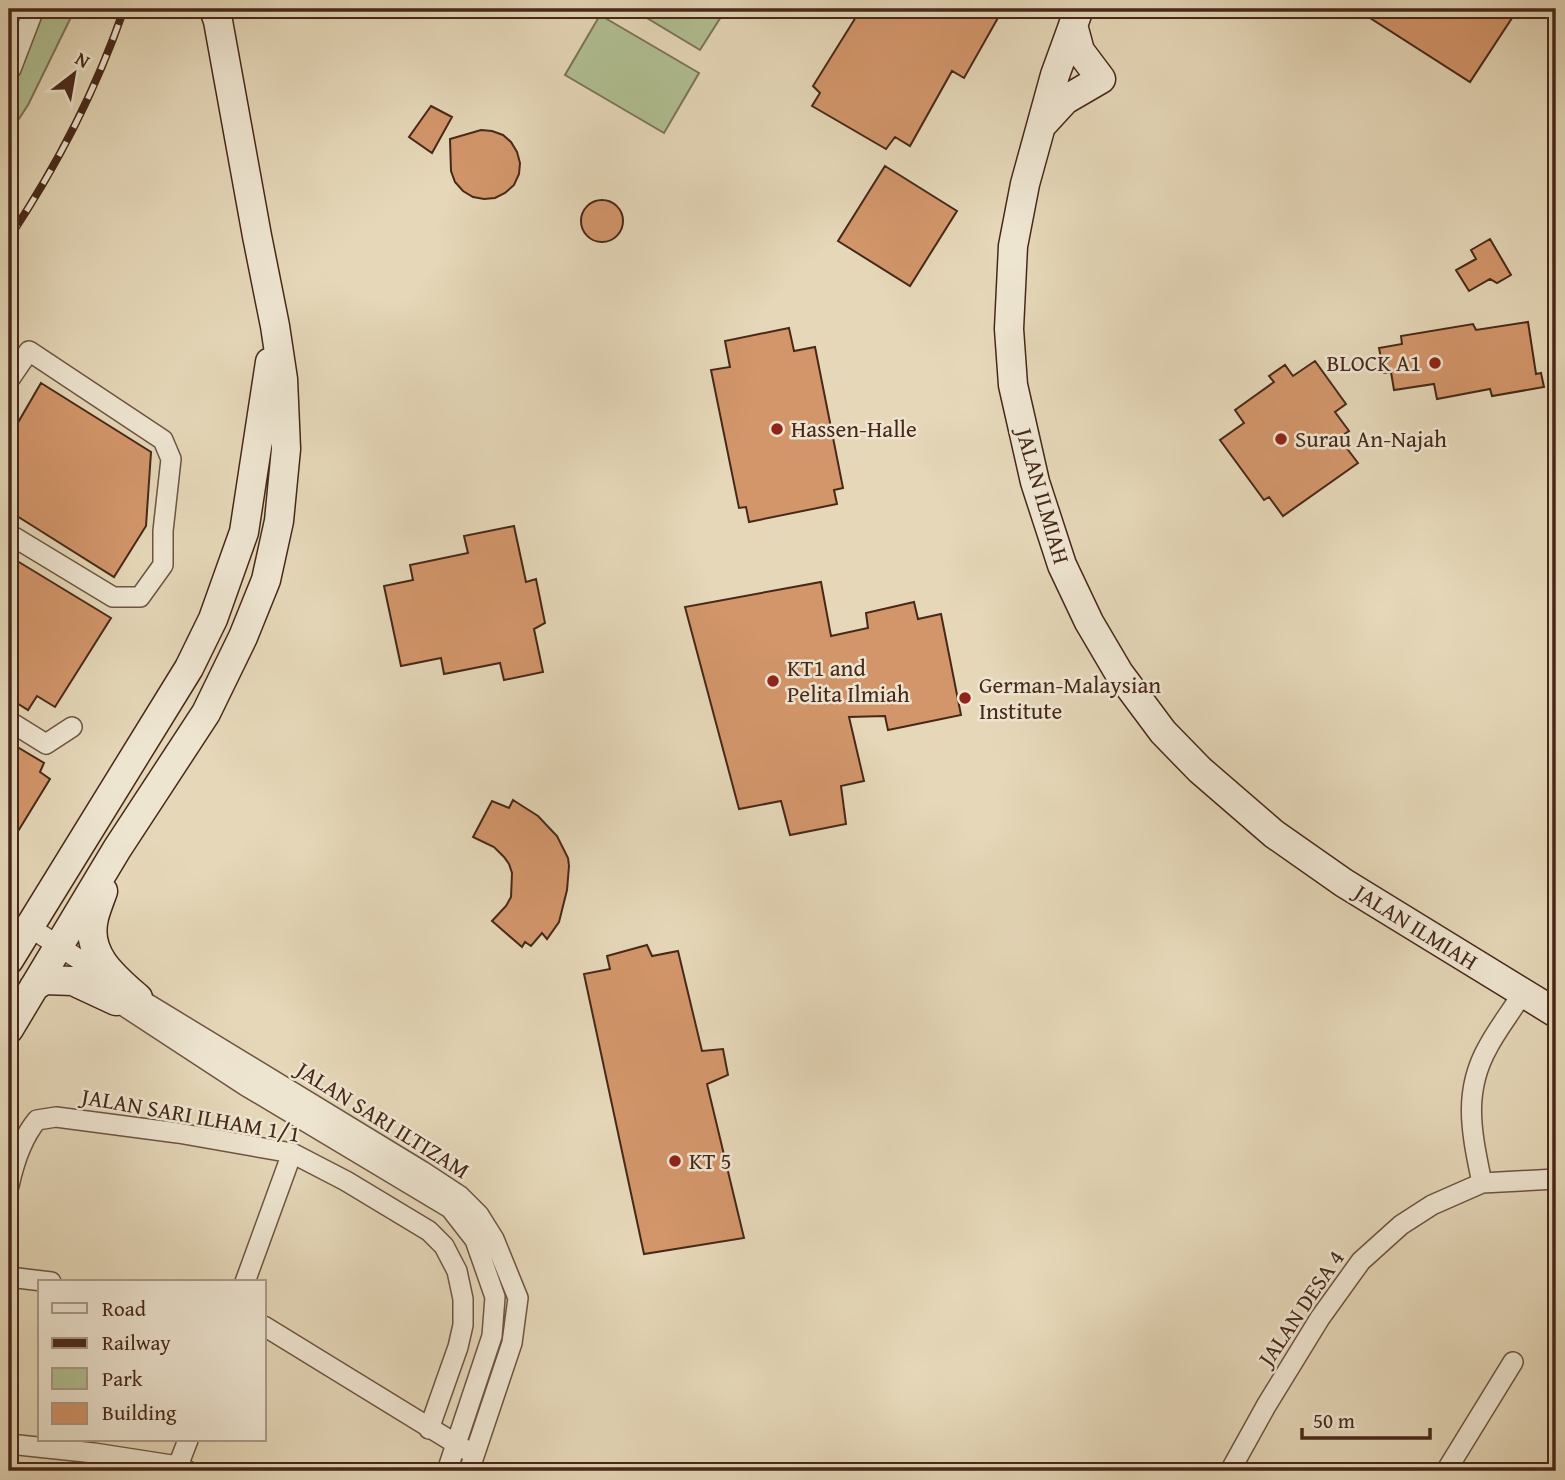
<svg xmlns="http://www.w3.org/2000/svg" width="1565" height="1480" font-family="'Gentium Book Plus',serif">
<style>
.green{fill:#b0bf92;stroke:#7c7456;stroke-width:2}
.building{fill:#d3966b;stroke:#472819;stroke-width:2}
.lines{fill:none;stroke-linecap:round;stroke-linejoin:round}
.street-casing{stroke:#6e5441;stroke-width:22}
.secondary-casing{stroke:#472819;stroke-width:31}
.street{stroke:#eee5d1;stroke-width:19}
.secondary{stroke:#eee5d1;stroke-width:28}
.rail-casing{stroke:#472819;stroke-width:8}
.rail{stroke:#eee5d1;stroke-width:5;stroke-dasharray:16;stroke-linecap:butt}
.poi-dot{fill:#8f2418;stroke:#eee5d1;stroke-width:2.5}
.labels{text-anchor:middle;stroke-width:5;stroke-linejoin:round;paint-order:stroke}
.poi-label{font-size:23px;fill:#472819;stroke:#eee5d1;text-anchor:start}
.street-label{font-size:23px;fill:#472819;stroke:#eee5d1}
</style>
<rect width="100%" height="100%" fill="#e5d7b8"/>
<filter id="stains"><feTurbulence type="fractalNoise" baseFrequency=".00286" numOctaves="4"/><feColorMatrix values="0 0 0 0 .2 0 0 0 0 .09 0 0 0 0 .02 0 0 0 .5 -.17"/></filter>
<radialGradient id="worn" r=".72"><stop offset=".6" stop-color="#630" stop-opacity="0"/><stop offset="1" stop-color="#630" stop-opacity=".3"/></radialGradient>
<path class="green" d="M15 9H75L28 105 9 134V28Z
M632 9H726L700 50Z
M600 15 699 73 664 133 565 75Z"/>
<path class="building" d="M861 9H1003L964 78 952 71 910 146 895 137 886 149 812 106 820 93 813 86Z
M1356 9H1498L1512 18 1470 82Z
M431 106 452 117 432 153 409 137Z
M481 130 492 131 503 135 511 142 517 152 520 163 519 174 514 185 505 193 495 198 484 199 473 197 463 191 455 182 451 171 450 139Z
M885 166 957 211 910 286 838 241Z
M581 221a21 21 0 1 1 42 0a21 21 0 1 1-42 0Z
M1490 239 1511 275 1497 283 1490 279 1469 291 1456 270 1476 259 1471 250Z
M1528 322 1536 374 1541 373 1544 387 1492 396 1490 389 1437 399 1434 384 1394 390 1391 372 1384 373 1379 348 1402 344 1401 336 1473 324 1476 330Z
M789 328 794 351 815 347 843 488 834 490 837 504 749 522 746 507 739 508 711 370 730 367 725 341Z
M1315 361 1346 404 1335 412 1349 431 1339 438 1358 463 1283 516 1269 497 1264 500 1220 440 1244 423 1235 410 1274 382 1269 376 1285 365 1293 376Z
M41 383 151 452 146 526 114 577 9 511V438Z
M514 526 526 582 536 579 545 623 534 629 543 672 504 680 500 663 444 674 441 658 401 666 384 586 413 580 410 565 468 553 464 536Z
M9 556 111 618 55 707 37 696 28 710 9 698Z
M821 582 831 636 868 628 866 613 914 602 918 619 941 614 961 715 888 730 885 716 849 717 864 781 841 786 846 824 790 835 781 801 739 809 685 607Z
M9 742 44 763 40 772 50 779 9 846Z
M513 800 538 816 557 836 568 858 569 866 567 890 559 922 547 939 542 933 531 946 525 942 522 947 492 921 506 906 511 897 512 873 509 864 504 857 494 847 473 837 492 801 509 808Z
M647 945 652 956 678 951 702 1051 723 1049 728 1075 707 1084 744 1238 644 1254 584 974 610 969 607 956Z"/>
<g class="lines">
<g class="street-casing">
<path id="street" d="M11 69 34 9
M9 380 29 351 163 440 171 459 163 531V565L140 597H113L9 534
M9 721 46 744 72 727
M28 926 138 998 422 1171 460 1196 479 1215 494 1239 518 1298 512 1343 469 1471
M107 995 246 1086 450 1208 475 1240 495 1297 492 1336 447 1471
M1482 1183C1472 1134 1462 1093 1488 1047 1498 1028 1512 1011 1523 992
M9 1186C14 1163 22 1138 37 1120L56 1117 178 1133 292 1153 346 1181 429 1231 444 1246 457 1271 463 1299V1325L458 1347 429 1429
M9 1277 51 1282
M245 1282 292 1153
M264 1326 466 1450
M9 1444 94 1453 178 1466 188 1471
M176 1471 188 1440
M1230 1471 1266 1406 1320 1318 1361 1261 1401 1225 1432 1205 1482 1183 1556 1179
M1446 1471 1513 1362"/>
</g>
<g class="secondary-casing">
<path id="secondary" d="M1079 9 1055 75 1025 184 1013 246 1009 329 1013 385 1035 482 1062 565 1089 622 1119 673 1163 732 1200 770 1274 834 1344 883 1556 1013
M1042 125 1065 100 1101 79 1080 51 1073 25
M103 891C100 900 96 909 94 918 85 954 114 977 138 998
M9 960 189 668 213 619 244 532 270 362
M34 987 44 980 73 981 116 1001
M9 1029 117 849 206 713 243 637 266 580 279 521 286 449 283 379 275 326 257 236 218 21 214 9"/>
</g>
<use href="#street" class="street"/>
<use href="#secondary" class="secondary"/>
<g class="rail-casing">
<path id="rail" d="M9 238C57 166 96 90 124 9"/>
</g>
<use href="#rail" class="rail"/>
</g>
<g class="poi-dot">
<circle cx="1435" cy="363" r="7"/>
<circle cx="777" cy="429" r="7"/>
<circle cx="1281" cy="439" r="7"/>
<circle cx="773" cy="681" r="7"/>
<circle cx="965" cy="698" r="7"/>
<circle cx="675" cy="1161" r="7"/>
</g>
<g class="labels">
<g class="poi-label">
<text x="1421" y="371" text-anchor="end">BLOCK A1</text>
<text x="791" y="437">Hassen-Halle</text>
<text x="1295" y="447">Surau An-Najah</text>
<text x="787" y="676">KT1 and<tspan x="787" dy="26">Pelita Ilmiah</tspan></text>
<text x="979" y="693">German-Malaysian<tspan x="979" dy="26">Institute</tspan></text>
<text x="689" y="1169">KT 5</text>
</g>
<g class="street-label">
<text transform="translate(1043 496) rotate(74)" y="8">JALAN ILMIAH</text>
<text transform="translate(1416 927) rotate(32)" y="8">JALAN ILMIAH</text>
<text transform="translate(191 1115) rotate(10)" y="8">JALAN SARI ILHAM 1/1</text>
<text transform="translate(383 1120) rotate(32)" y="8">JALAN SARI ILTIZAM</text>
<text transform="translate(1301 1308) rotate(-56)" y="8">JALAN DESA 4</text>
</g>
</g>
<rect width="1565" height="1480" fill="none" stroke="#e5d7b8" stroke-width="35"/>
<rect x="10" y="10" width="1544" height="1459" fill="none" stroke="#472819" stroke-width="3.5"/>
<rect x="18" y="18" width="1530" height="1445" fill="none" stroke="#472819" stroke-width="2"/>
<rect x="38" y="1280" width="228" height="161" fill="#eee5d1" stroke="#ab9987" stroke-width="2"/>
<rect x="52" y="1303" width="35" height="10" fill="#eee5d1" stroke="#ab9987" stroke-width="2"/>
<text x="102" y="1316" font-size="21" fill="#472819">Road</text>
<rect x="52" y="1338" width="35" height="10" fill="#472819" stroke="#ab9987" stroke-width="2"/>
<text x="102" y="1350" font-size="21" fill="#472819">Railway</text>
<rect x="52" y="1368" width="35" height="21" fill="#b0bf92" stroke="#ab9987" stroke-width="2"/>
<text x="102" y="1386" font-size="21" fill="#472819">Park</text>
<rect x="52" y="1403" width="35" height="21" fill="#d3966b" stroke="#ab9987" stroke-width="2"/>
<text x="102" y="1420" font-size="21" fill="#472819">Building</text>
<g transform="translate(74 74) rotate(31)" stroke="#eee5d1" stroke-width="5" paint-order="stroke">
<path d="M0-5L12 26L0 18L-12 26Z" fill="#472819"/>
<text y="-10" font-size="19" font-weight="bold" text-anchor="middle" fill="#472819">N</text>
</g>
<path d="M1302 1428v10h128v-10" fill="none" stroke="#472819" stroke-width="3.5"/>
<text x="1313" y="1428" font-size="21" fill="#472819" stroke="#eee5d1" stroke-width="5" paint-order="stroke">50 m</text>
<rect width="100%" height="100%" filter="url(#stains)"/>
<rect width="100%" height="100%" fill="url(#worn)"/>
</svg>
